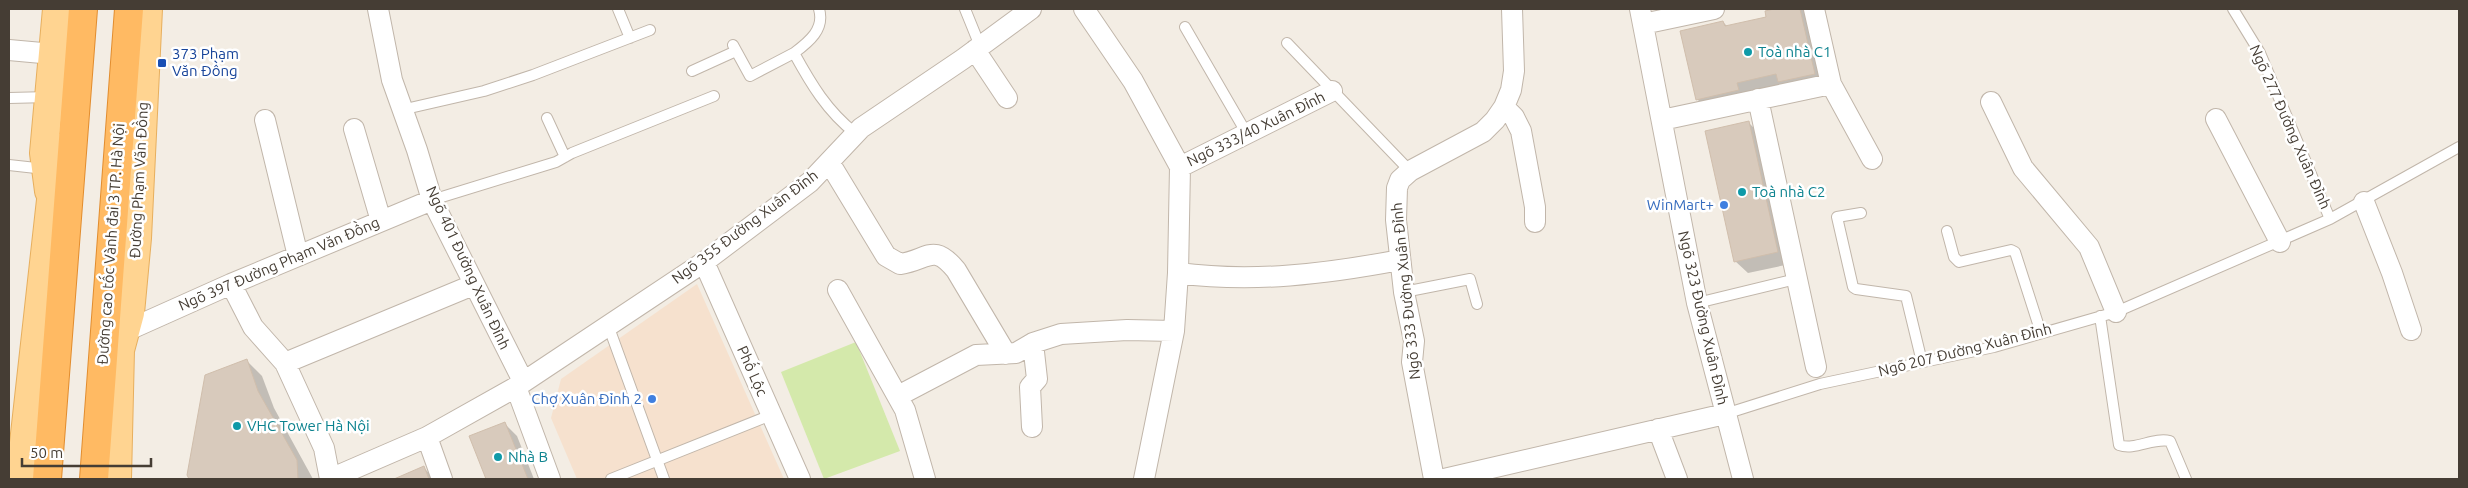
<svg xmlns="http://www.w3.org/2000/svg" width="2468" height="488" font-family="Ubuntu,sans-serif">
<style>
.commercial{fill:#f6e1ce}
.garden{fill:#d4e9ab}
.shadow{fill:#0003}
.building{fill:#d8cabc;stroke:#d0beac}
.lines{fill:none;stroke-linecap:round;stroke-linejoin:round}
.service-casing{stroke:#c1b6aa;stroke-width:12}
.minor-casing{stroke:#c1b6aa;stroke-width:22}
.primary-casing{stroke:#e7af5e;stroke-width:30}
.motorway-casing{stroke:#e28d2f;stroke-width:30}
.service{stroke:#fff;stroke-width:10}
.minor{stroke:#fff;stroke-width:20}
.primary{stroke:#ffd491;stroke-width:28}
.motorway{stroke:#ffba63;stroke-width:28}
.culture-dot{fill:#0f9aa8;stroke:#fff;stroke-width:2}
.transit-dot{fill:#1a4fb4;stroke:#fff;stroke-width:2}
.shop-dot{fill:#3f7fe0;stroke:#fff;stroke-width:2}
.labels{text-anchor:middle;stroke-width:5;stroke-linejoin:round;paint-order:stroke}
.culture-label{font-size:15px;fill:#0d838f;stroke:#fff;text-anchor:start}
.transit-label{font-size:15px;fill:#164399;stroke:#fff;text-anchor:start}
.street-label{font-size:15px;fill:#453d34;stroke:#fff}
.shop-label{font-size:15px;fill:#366cbe;stroke:#fff;text-anchor:end}
</style>
<rect width="100%" height="100%" fill="#f3ede4"/>
<path class="commercial" d="M697 284 784 479H577L551 418 561 379Z"/>
<path class="garden" d="M856 342 900 451 824 479 781 372Z"/>
<path class="shadow" d="M1780 9H1803L1811 17 1827 86 1709 111 1697 99 1723 22 1728 27 1767 18 1766 12Z
M1749 123 1761 135 1790 264 1748 273 1735 261Z
M246 360 262 376 274 408 313 479H191L188 475Z
M504 423 517 436 534 479H488L471 436Z
M423 467 435 479H397Z"/>
<path class="building" d="M1774 9H1800L1815 74 1778 82 1776 74 1737 83 1739 90 1696 100 1680 31 1723 21 1725 26 1766 17 1765 11Z
M1749 121 1778 252 1734 262 1705 131Z
M247 359 258 391 297 460 298 479H189L187 475 205 375Z
M505 422 528 479H486L469 436Z
M424 466 429 479H394Z"/>
<g class="lines">
<g class="service-casing">
<path id="service" d="M618 9 630 38
M819 9C825 29 809 42 794 53 811 84 827 111 855 133
M965 9 980 46
M2233 9 2260 53 2330 219
M1185 27 1247 134
M1287 43 1410 171
M733 45 750 76 794 53
M692 71 736 51
M9 98 49 97
M401 110 484 91 533 75 650 30
M547 118 565 157
M9 165 45 169
M432 200 556 162 572 153 714 96
M1861 213 1837 217 1853 287 1856 289 1906 296 1922 362
M1947 231 1954 257 1959 262 2011 250 2015 252 2041 333
M1404 292 1470 279 1477 304
M1697 303 1796 279
M2100 316 2119 445C2135 451 2153 437 2170 441L2186 479
M608 325 664 479
M1725 414 1820 384 1994 347 2116 312 2330 219 2459 147
M611 479 771 415"/>
</g>
<g class="minor-casing">
<path id="minor" d="M378 9 392 80 417 150 432 200 523 381
M1084 9 1133 81 1180 167 1178 273 1174 331 1144 479
M1640 9 1697 303 1743 479
M1814 9 1831 84 1872 159
M1643 24 1714 9
M9 50 53 54
M975 50 1007 98
M1758 99 1816 367
M1991 102 2023 168 2089 247 2116 312
M1504 107 1514 117 1521 131 1535 207V222
M2216 119 2280 242
M265 120 298 256
M1662 120 1831 84
M354 129 381 221
M829 162 886 256 900 264C928 260 933 242 956 270L1006 354
M1180 167 1332 91
M2364 202 2392 273 2411 330
M704 262 800 479
M1178 273C1253 283 1326 274 1400 260
M231 284 253 327 285 363 324 448 330 479 427 437 516 387
M838 290 905 410 925 479
M126 331 231 284 432 200
M285 363 473 285
M898 396 976 355 1016 353 1033 343 1061 334 1127 330 1174 331
M1032 427 1030 387 1037 379 1033 343
M1658 429 1677 479
M427 437 442 479
M550 479 516 387 704 262 810 182 861 128 963 59 1031 9
M1434 479 1412 362 1414 341 1404 292 1396 220 1397 188 1400 180 1410 171 1483 132 1495 120 1504 107 1511 90 1514 71 1512 9
M1444 479 1725 414"/>
</g>
<g class="primary-casing">
<path id="primary" d="M49 191 44 153 57 9
M20 479 51 200 65 147
M117 479 120 350 130 313 137 238 148 9"/>
</g>
<g class="motorway-casing">
<path id="motorway" d="M47 479 83 9
M94 479 129 9"/>
</g>
<use href="#service" class="service"/>
<use href="#minor" class="minor"/>
<use href="#primary" class="primary"/>
<use href="#motorway" class="motorway"/>
</g>
<g class="culture-dot">
<circle cx="1748" cy="52" r="5"/>
<circle cx="1742" cy="192" r="5"/>
<circle cx="237" cy="426" r="5"/>
<circle cx="498" cy="457" r="5"/>
</g>
<rect class="transit-dot" x="157" y="58" width="10" height="10" rx="2.5"/>
<g class="shop-dot">
<circle cx="1724" cy="205" r="5"/>
<circle cx="652" cy="399" r="5"/>
</g>
<g class="labels">
<g class="culture-label">
<text x="1758" y="57">Toà nhà C1</text>
<text x="1752" y="197">Toà nhà C2</text>
<text x="247" y="431">VHC Tower Hà Nội</text>
<text x="508" y="462">Nhà B</text>
</g>
<g class="transit-label">
<text x="172" y="59">373 Phạm<tspan x="172" dy="17">Văn Đồng</tspan></text>
</g>
<g class="street-label">
<text transform="translate(2290 127) rotate(66)" y="5">Ngõ 277 Đường Xuân Đỉnh</text>
<text transform="translate(1256 129) rotate(-26)" y="5">Ngõ 333/40 Xuân Đỉnh</text>
<text transform="translate(139 180) rotate(-87)" y="5">Đường Phạm Văn Đồng</text>
<text transform="translate(745 227) rotate(-37)" y="5">Ngõ 355 Đường Xuân Đỉnh</text>
<text transform="translate(111 244) rotate(-86)" y="5">Đường cao tốc Vành đai 3 TP. Hà Nội</text>
<text transform="translate(279 264) rotate(-23)" y="5">Ngõ 397 Đường Phạm Văn Đồng</text>
<text transform="translate(468 268) rotate(65)" y="5">Ngõ 401 Đường Xuân Đỉnh</text>
<text transform="translate(1406 291) rotate(-96)" y="5">Ngõ 333 Đường Xuân Đỉnh</text>
<text transform="translate(1703 318) rotate(77)" y="5">Ngõ 323 Đường Xuân Đỉnh</text>
<text transform="translate(1965 350) rotate(-14)" y="5">Ngõ 207 Đường Xuân Đỉnh</text>
<text transform="translate(752 371) rotate(66)" y="5">Phố Lộc</text>
</g>
<g class="shop-label">
<text x="1714" y="210">WinMart+</text>
<text x="642" y="404">Chợ Xuân Đỉnh 2</text>
</g>
</g>
<rect width="2468" height="488" fill="none" stroke="#453d34" stroke-width="20"/>
<path d="M22 458v8h129v-8" fill="none" stroke="#453d34" stroke-width="2.5"/>
<text x="30" y="458" font-size="15" fill="#453d34" stroke="#ffffff" stroke-width="4" paint-order="stroke">50 m</text>
</svg>
